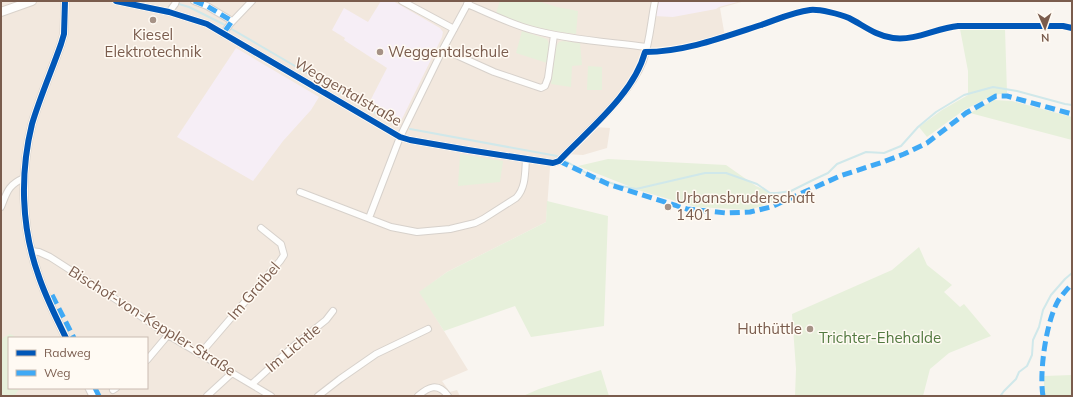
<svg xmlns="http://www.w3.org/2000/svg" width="1073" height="397" font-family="Mulish,sans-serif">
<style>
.residential{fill:#f2e8de;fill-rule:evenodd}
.education{fill:#f6eef6}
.green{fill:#e7f0db}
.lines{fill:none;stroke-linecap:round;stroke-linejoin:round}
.stream{stroke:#d0e8ea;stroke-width:2}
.minor-casing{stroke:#d7d1cb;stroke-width:8}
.tertiary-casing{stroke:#d7d1cb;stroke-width:9}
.secondary-casing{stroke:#d9d2cb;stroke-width:10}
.minor{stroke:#fefefd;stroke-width:6}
.tertiary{stroke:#fefefd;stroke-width:7}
.secondary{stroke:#fefefd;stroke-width:8}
.quiet{stroke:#3fa9f5;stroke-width:5;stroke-dasharray:10 5;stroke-linecap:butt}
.cycleway-casing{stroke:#fffaf3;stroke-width:8}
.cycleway{stroke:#0057b8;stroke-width:6}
.poi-dot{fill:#a69286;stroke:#fffaf3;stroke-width:1.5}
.labels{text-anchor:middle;stroke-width:3;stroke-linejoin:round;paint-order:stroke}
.poi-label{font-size:15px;fill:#7a5c4d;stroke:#fffaf3;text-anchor:start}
.street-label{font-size:15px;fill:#7a5c4d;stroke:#fffaf3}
.park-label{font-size:15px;fill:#537a41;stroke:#fffaf3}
</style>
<rect width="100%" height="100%" fill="#f9f5f0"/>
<path class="residential" d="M1 1H745L720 8 725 37 679 47 655 52H645L640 68 594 127 610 128 607 148 583 155 566 154 550 167 546 222 447 272 420 292 468 370 442 381 450 392 457 390 460 396H1ZM9 338H147V388H9Z"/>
<path class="education" d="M381 1H393L440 28 443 32 442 37 401 121 396 124 367 107 387 68 344 40 345 38 332 30 344 8 368 22Z
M657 1H741L719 7 716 9 673 17 654 16Z
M236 48 319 97 311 110 283 141 253 181 177 137Z"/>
<path class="green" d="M500 1H538L557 7 578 11 576 34C548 31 521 24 496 13Z
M960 29H1005L1007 93 994 95 964 110 927 137 919 127 942 110 968 95V71Z
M522 31 547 39 549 44 547 63 516 53Z
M563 41 580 43 582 65 572 66 571 87 551 84 556 46 559 42Z
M588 66 602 67V90H587Z
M994 100 1012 101 1072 117V140L970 113Z
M460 154 503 161 500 182 458 186Z
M608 159 726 165 756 186 776 195 777 201 749 210 696 207 641 191 578 166Z
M547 201 608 216 604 326 531 337 515 306 444 331 419 292 447 272 546 222Z
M919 247 927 265 952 285 944 292 960 307 964 304 991 336 949 353 930 369 923 396H795L796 369 792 314 892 270Z
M10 334 18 338H9V388H20L14 396H1V341L4 337Z
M601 370 609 396H523L539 389Z
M1072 375V396H1044V376Z"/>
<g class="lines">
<path class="stream" d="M179 4 189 7 223 24 396 125
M410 129 557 156 593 177 617 185 636 189 705 173H726L757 184 770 193H777L791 191 813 180 828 173 837 164 866 152 884 153 901 146 918 127 936 112 964 95 993 87 1017 91 1065 104 1072 105
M1003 396 1001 395 1004 391 1016 379 1019 372 1027 366 1032 355 1033 340 1039 327 1043 310 1051 295 1065 279 1072 273"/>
<g class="minor-casing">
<path id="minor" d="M116 1 169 12 207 24 400 137 410 140 468 150 553 163 559 161C585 133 629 97 643 61 650 42 651 20 655 1
M194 1 207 6 232 21
M402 1 454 29
M467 4C489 13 510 24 533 30 570 40 609 42 646 47
M169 12 175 4 176 1
M223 34 230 24 252 1
M443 49 494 72 541 88 545 86 548 78 554 35
M300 192 391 227 417 232 450 229 475 223 483 219 516 198C526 188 525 172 526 159
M1 207C7 192 8 185 24 178
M369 218 400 137 443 49 469 1
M31 251 39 252 50 257 123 304 168 335 271 396
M200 354 280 261 284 255 281 244 261 228
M147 360 168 335
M252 384 296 344 326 320 333 311
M113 390 116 388
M207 396 232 373
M318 396 340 379 376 354 428 329
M418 396C428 387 438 382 448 396"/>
</g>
<g class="tertiary-casing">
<path id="tertiary" d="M65 1 64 34 61 44C52 70 40 97 32 124 20 173 21 226 38 274 45 296 56 317 66 338
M89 388 93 396"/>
</g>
<g class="secondary-casing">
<path id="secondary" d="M1 12 32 1"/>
</g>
<use href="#minor" class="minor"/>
<use href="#tertiary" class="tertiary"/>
<use href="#secondary" class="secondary"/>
<path class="quiet" d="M194 1 207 6 232 21 223 34
M559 161 608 184 687 209 726 213 750 212 771 207 840 176 883 162 904 154 927 143 966 113 996 96H1007L1072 114
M52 295 74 338
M95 388 99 396
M1043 396C1039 373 1046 322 1058 301 1062 295 1067 289 1072 284"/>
<g class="cycleway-casing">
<path id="cycleway" d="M65 1 64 34 61 44C52 70 40 97 32 124 20 173 21 226 38 274 45 296 56 317 66 338
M116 1 169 12 207 24 400 137 410 140 468 150 553 163 559 161C588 130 634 94 645 52 684 52 724 37 761 25 776 20 793 12 810 10 819 9 840 14 849 18 863 25 876 36 893 38 916 41 936 28 958 26H1063L1072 28"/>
</g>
<use href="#cycleway" class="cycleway"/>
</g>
<g class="poi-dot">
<circle cx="153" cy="20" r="4"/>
<circle cx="380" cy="52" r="4"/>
<circle cx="668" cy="207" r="4"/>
<circle cx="810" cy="329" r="4"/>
</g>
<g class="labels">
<g class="poi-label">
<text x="153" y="40" text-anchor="middle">Kiesel<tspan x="153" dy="17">Elektrotechnik</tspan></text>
<text x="388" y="57">Weggentalschule</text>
<text x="676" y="203">Urbansbruderschaft<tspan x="676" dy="17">1401</tspan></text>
<text x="802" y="334" text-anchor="end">Huthüttle</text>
</g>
<g class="street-label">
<text transform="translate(348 92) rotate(30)" y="5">Weggentalstraße</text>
<text transform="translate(254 291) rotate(-49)" y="5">Im Graibel</text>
<text transform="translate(152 321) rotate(32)" y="5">Bischof-von-Keppler-Straße</text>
<text transform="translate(293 348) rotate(-40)" y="5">Im Lichtle</text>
</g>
<g class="park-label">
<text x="880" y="343">Trichter-Ehehalde</text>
</g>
</g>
<rect width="1073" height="397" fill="none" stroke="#7a5c4d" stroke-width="4"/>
<rect x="8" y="337" width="140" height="52" fill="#fffaf3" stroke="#cabbb1"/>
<rect x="16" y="350" width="20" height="6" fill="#0057b8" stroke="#cabbb1"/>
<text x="44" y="357" font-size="12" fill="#7a5c4d">Radweg</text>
<rect x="16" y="370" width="20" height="6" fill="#3fa9f5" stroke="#cabbb1"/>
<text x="44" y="377" font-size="12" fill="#7a5c4d">Weg</text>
<g transform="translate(1045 28) rotate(178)" stroke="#fffaf3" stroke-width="3" paint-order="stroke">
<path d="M0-3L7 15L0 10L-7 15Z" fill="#7a5c4d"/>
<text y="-6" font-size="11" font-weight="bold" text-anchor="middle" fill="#7a5c4d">N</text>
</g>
</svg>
